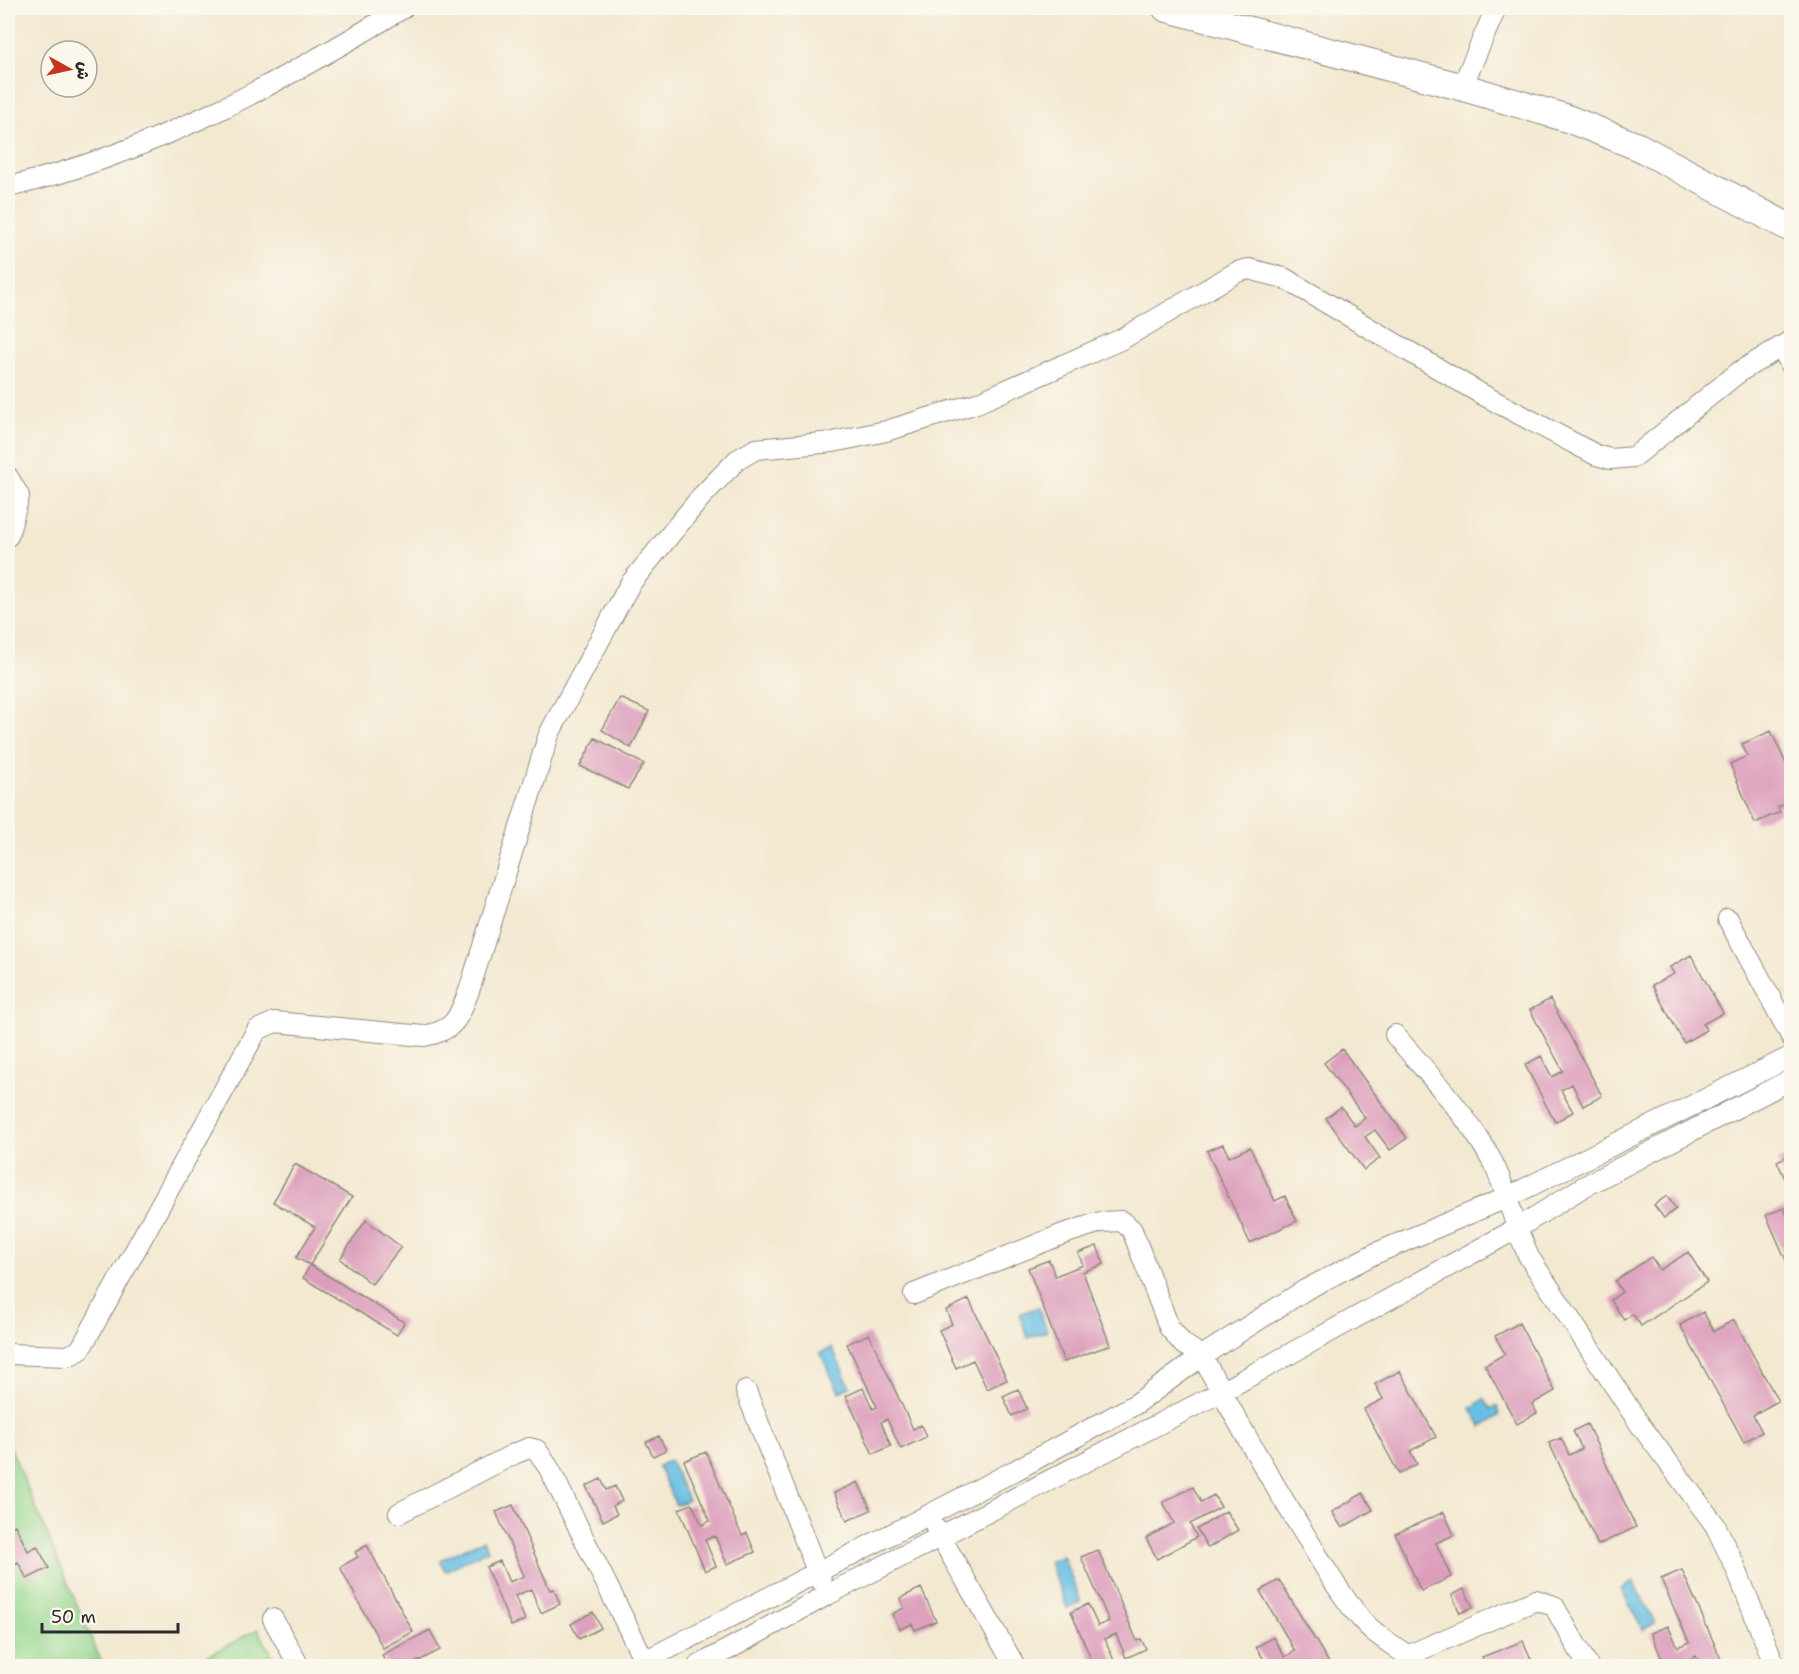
<svg xmlns="http://www.w3.org/2000/svg" width="1799" height="1674" font-family="'Shantell Sans','Playpen Sans Arabic',sans-serif">
<style>
.green{fill:#94d68e;stroke:#60805c;stroke-width:1.5}
.water{fill:#67bfe4;stroke:#497588;stroke-width:1.5}
.building{fill:#dc9dbb}
.lines{fill:none;stroke-linecap:round;stroke-linejoin:round}
.minor-casing{stroke:#8f8a7e;stroke-width:22}
.secondary-casing{stroke:#8f8a7e;stroke-width:29}
.minor{stroke:#fff;stroke-width:20}
.secondary{stroke:#fff;stroke-width:27}
</style>
<rect width="100%" height="100%" fill="#fbf7ec"/>
<filter id="ink" filterUnits="userSpaceOnUse"><feTurbulence type="fractalNoise" baseFrequency=".0167" numOctaves="2"/><feDisplacementMap in="SourceGraphic" scale="12" xChannelSelector="R" yChannelSelector="G"/><feConvolveMatrix kernelMatrix="1 2 1 2 8 2 1 2 1" color-interpolation-filters="sRGB"/></filter>
<filter id="wash" filterUnits="userSpaceOnUse"><feTurbulence type="fractalNoise" baseFrequency=".008" numOctaves="4" result="noise"/><feDisplacementMap in="SourceGraphic" scale="24" xChannelSelector="R" yChannelSelector="G"/><feGaussianBlur stdDeviation="1.35" result="paint"/><feColorMatrix in="noise" values="0 0 0 0 0 0 0 0 0 0 0 0 0 0 0 0 0 1.4 0 .05"/><feComposite in="paint" operator="in"/></filter>
<g filter="url(#wash)">
<rect width="100%" height="100%" fill="#f3e8d0"/>
<path class="green" d="M8 1442 103 1666H8Z
M258 1629 278 1666H189Z"/>
<path class="water" d="M1038 1307 1047 1331 1028 1338 1019 1314Z
M832 1348 850 1387 839 1392 820 1353Z
M1484 1399 1491 1409 1497 1405 1499 1416 1482 1427 1471 1408Z
M670 1460 688 1500 676 1505 658 1466Z
M483 1540 488 1550 445 1571 440 1560Z
M1063 1556 1081 1602 1067 1608 1049 1562Z
M1633 1582 1655 1623 1643 1630 1621 1589Z"/>
<g id="blocks">
<path class="building" d="M620 698 649 711 631 748 602 730Z
M1771 731 1792 777V801L1778 807 1780 812 1755 823 1730 764 1747 756 1742 744Z
M595 738 644 764 628 789 580 766Z
M1691 955 1723 1013 1703 1024 1706 1030 1684 1043 1652 985 1674 974 1670 967Z
M1550 999 1602 1096 1583 1106 1572 1084 1561 1090 1573 1112 1555 1122 1525 1065 1541 1056 1552 1077 1563 1071 1530 1010Z
M1342 1049 1407 1138 1390 1150 1375 1130 1365 1137 1380 1158 1364 1170 1326 1118 1341 1107 1355 1126 1365 1118 1324 1063Z
M1223 1144 1229 1157 1250 1147 1275 1201 1285 1196 1297 1221 1250 1243 1207 1151Z
M1792 1154V1194L1777 1161Z
M295 1164 352 1197 310 1265 296 1258 315 1227 273 1202Z
M1667 1196 1676 1209 1664 1218 1654 1205Z
M1784 1208 1792 1226V1274L1766 1215Z
M366 1220 401 1247 372 1284 340 1259Z
M1097 1246 1104 1264 1083 1272 1110 1345 1064 1362 1028 1268 1049 1260 1055 1276 1083 1265 1078 1253Z
M1688 1252 1707 1282 1641 1326 1633 1314 1624 1320 1611 1300 1622 1292 1615 1281 1651 1257 1660 1270Z
M310 1265 404 1322 397 1335 303 1278Z
M969 1299 1007 1380 987 1389 973 1360 956 1368 939 1330 952 1324 946 1310Z
M1703 1312 1714 1331 1734 1320 1778 1401 1753 1415 1762 1432 1744 1442 1680 1325Z
M1519 1323 1555 1391 1532 1404 1537 1413 1517 1424 1485 1365 1505 1354 1495 1336Z
M869 1334 913 1429 921 1425 926 1437 901 1449 887 1419 881 1422 891 1446 873 1454 846 1396 863 1388 873 1409 877 1407 847 1344Z
M1400 1371 1436 1437 1410 1451 1417 1464 1399 1474 1364 1409 1383 1399 1375 1384Z
M1018 1389 1027 1409 1012 1416 1003 1396Z
M1587 1424 1636 1527 1598 1545 1549 1443 1561 1438 1569 1455 1582 1449 1573 1431Z
M659 1436 666 1450 653 1456 646 1442Z
M706 1452 742 1536 747 1533 755 1552 727 1564 715 1536 705 1540 716 1566 705 1571 679 1509 692 1504 702 1525 710 1521 684 1461Z
M601 1479 606 1490 615 1486 622 1501 613 1506 617 1514 603 1521 586 1486Z
M858 1482 871 1510 847 1521 834 1493Z
M1193 1487 1201 1502 1214 1495 1221 1507 1190 1524 1197 1537 1157 1559 1146 1538 1174 1523 1163 1502Z
M1363 1493 1373 1510 1342 1528 1332 1512Z
M513 1505 550 1590 554 1589 560 1604 541 1613 531 1589 515 1596 525 1620 511 1626 486 1567 500 1561 509 1582 524 1576 496 1512Z
M1226 1511 1238 1530 1208 1548 1197 1529Z
M1444 1512 1454 1535 1436 1543 1451 1577 1421 1591 1395 1534Z
M15 1525 28 1551 37 1546 49 1568 27 1579 18 1562 8 1568V1528Z
M367 1545 413 1632 383 1648 340 1567 358 1557 355 1552Z
M1098 1550 1137 1641 1141 1639 1146 1649 1126 1658 1116 1634 1105 1639 1115 1663 1107 1666H1094L1071 1612 1088 1604 1098 1626 1109 1621 1081 1557Z
M1682 1570 1724 1666H1701L1696 1656 1685 1661 1687 1666H1665L1651 1633 1668 1626 1678 1647 1689 1642 1661 1579Z
M1279 1580 1331 1666H1306L1304 1664 1299 1666H1268L1256 1647 1273 1637 1285 1657 1295 1651 1260 1591Z
M921 1588 936 1621 915 1630 912 1624 900 1629 892 1614 904 1608 900 1598Z
M1464 1589 1473 1607 1460 1613 1452 1595Z
M593 1612 601 1628 579 1639 571 1624Z
M430 1630 440 1650 409 1666H387L382 1655Z
M1523 1641 1534 1666H1486L1482 1657Z"/>
</g>
</g>
<g filter="url(#ink)">
<use href="#blocks" fill-opacity="0" stroke="#8f8a7e" stroke-width="1.5"/>
<g class="lines">
<g class="minor-casing">
<path id="minor" d="M1462 87 1496 8
M8 187C149 154 280 83 403 8
M1781 347 1792 367
M8 477 19 496 8 536
M1728 919 1792 1038
M1395 1035C1429 1075 1468 1115 1493 1163 1508 1192 1514 1226 1529 1257L1641 1426 1715 1525 1734 1564 1775 1666
M914 1294 1063 1234 1101 1222 1122 1221 1132 1230 1169 1327 1183 1344 1202 1356C1235 1418 1270 1479 1307 1538 1324 1566 1341 1596 1363 1621 1379 1640 1403 1649 1419 1666
M8 1354 68 1356 80 1350 257 1030 275 1022 424 1036C456 1030 458 1018 469 991L549 734 630 584 701 497 737 460 756 449 833 442 886 431 977 403 1122 339 1237 272 1249 269 1284 278 1483 395 1596 455 1610 459 1634 457 1739 372 1792 340
M746 1391 821 1581
M399 1513 514 1454 529 1448 537 1450 550 1470 647 1666
M936 1529 1015 1666
M273 1619 299 1666
M1409 1655 1536 1600 1554 1606 1588 1666
M635 1666 1014 1471 1136 1404 1202 1356 1305 1290 1374 1254 1506 1198 1792 1056
M698 1666 827 1595 1221 1392 1516 1229 1583 1187 1792 1079"/>
</g>
<g class="secondary-casing">
<path id="secondary" d="M1166 8 1462 87 1566 118 1639 147 1792 229"/>
</g>
<use href="#minor" class="minor"/>
<use href="#secondary" class="secondary"/>
</g>
</g>
<rect width="1799" height="1674" fill="none" stroke="#fbf7ec" stroke-width="30"/>
<g transform="translate(69 69) rotate(98)"><circle r="28" fill="#fbf7ec" stroke="#a8a59f" stroke-width="1.5"/>
<path d="M0-4.5L10 22L0 15L-10 22Z" fill="#c8321e"/>
<text y="-9" font-size="16" font-weight="bold" text-anchor="middle" fill="#2b2b2b">ش</text>
</g>
<path d="M42 1623v9h136v-9" fill="none" stroke="#2b2b2b" stroke-width="3"/>
<text x="51" y="1623" font-size="18" fill="#2b2b2b" stroke="#fbf7ec" stroke-width="4.5" paint-order="stroke">50 m</text>
</svg>
